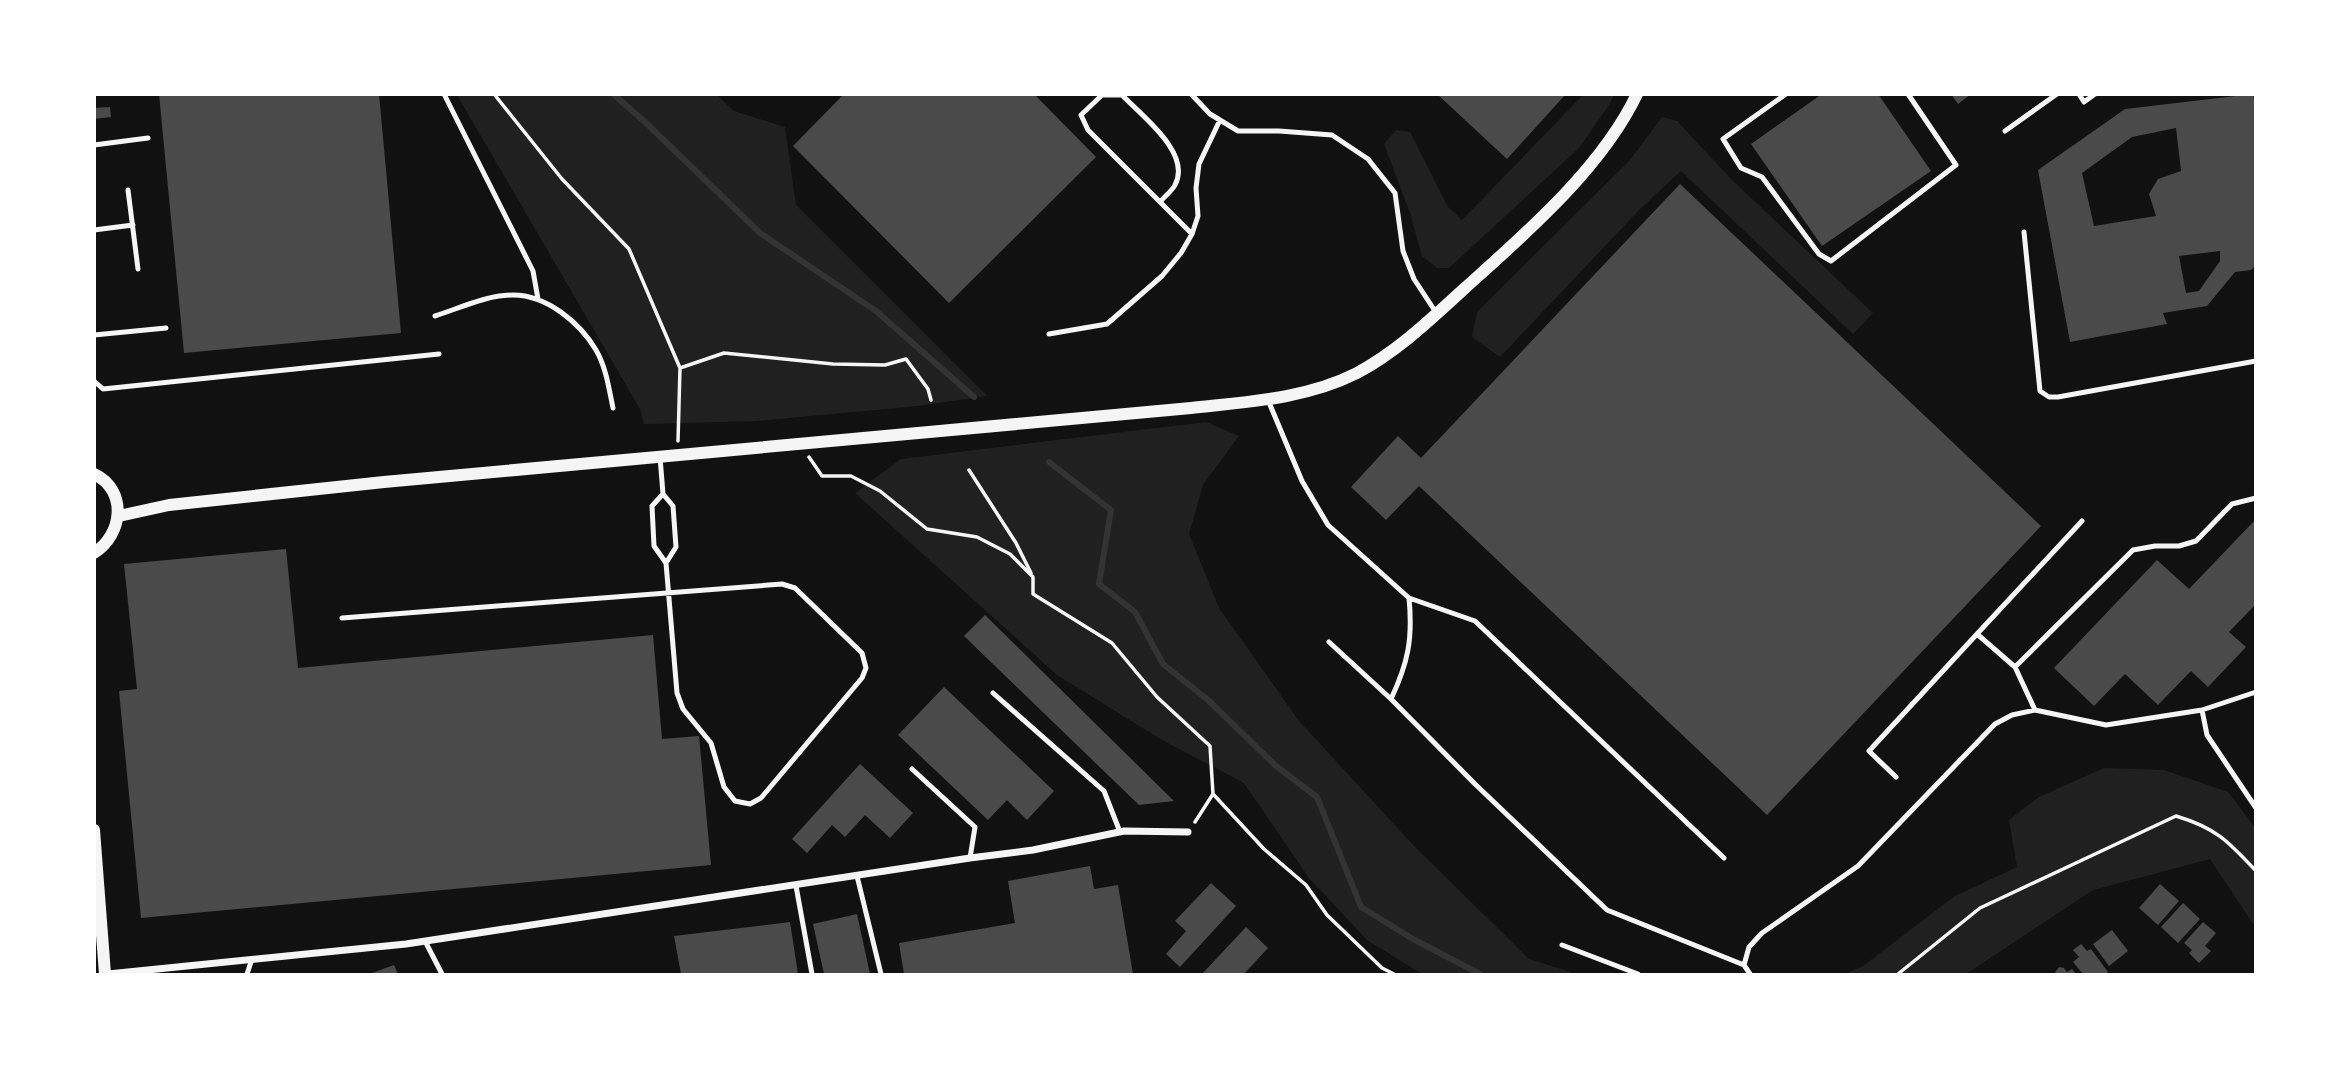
<svg xmlns="http://www.w3.org/2000/svg" width="2350" height="1069" font-family="'Nunito Sans',sans-serif">
<style>
.green{fill:#202020}
.lines{fill:none;stroke-linecap:round;stroke-linejoin:round}
.stream{stroke:#333;stroke-width:6}
.building{fill:#4a4a4a;fill-rule:evenodd}
.path{stroke:#f5f5f5;stroke-width:3.5}
.service{stroke:#f5f5f5;stroke-width:5}
.minor{stroke:#f5f5f5;stroke-width:7}
.tertiary{stroke:#f5f5f5;stroke-width:12}
</style>
<rect width="100%" height="100%" fill="#111"/>
<path class="green" d="M457 95H717L734 111 785 127 796 205 987 396 918 406 757 421 644 424 640 409Z
M1583 95H1614L1609 105 1579 148 1449 268H1437L1422 256 1410 213 1384 144 1396 130 1410 132 1448 207 1462 220Z
M1662 117 1677 121 1732 180 1873 313 1853 334 1681 171 1640 209 1500 357 1472 337 1477 312 1630 160Z
M1206 422 1239 436 1203 485 1189 534 1219 608 1299 721 1416 848 1529 959 1577 974H1422L1367 940 1309 878 1244 783 1162 740 1057 675 855 493 901 459Z
M2104 768 2164 770 2228 792 2255 827V927L2210 859 2093 890 1966 974H1845L1863 966 1955 896 2017 867 2009 820 2039 797Z"/>
<g class="lines">
<path class="stream" d="M613 94 645 122 760 233 876 311 974 397
M1049 462 1111 510 1099 584 1135 612 1163 664 1208 700 1276 766 1317 797 1361 907 1413 939 1480 974"/>
</g>
<path class="building" d="M159 94H379L401 333 184 353Z
M844 94H1034L1096 157 949 303 793 146Z
M1437 94H1566L1507 159Z
M1822 94H1878L1931 171 1822 246 1751 144Z
M1951 94H1971L1958 104Z
M2253 94 2256 110V265L2251 270 2235 272 2207 306 2163 313 2167 324 2070 342 2038 170 2125 109ZM2176 128 2181 171 2158 179 2149 194 2156 216 2094 226 2082 173 2132 137ZM2220 251V261L2199 291 2186 293 2179 256Z
M110 107 111 117 94 119V108Z
M1680 184 2041 526 1767 815 1419 486 1386 520 1351 487 1398 436 1421 458Z
M2256 519V604L2229 632 2246 647 2208 687 2191 671 2158 705 2125 674 2094 706 2054 668 2157 560 2189 589Z
M286 549 298 668 653 635 662 739 699 736 711 865 141 918 119 691 137 689 124 564Z
M985 615 1174 801 1139 805 964 636Z
M944 687 1054 791 1027 820 1007 800 988 820 898 735Z
M860 764 913 813 890 838 865 815 845 837 832 825 807 853 792 839Z
M1090 866 1094 889 1118 885 1133 974H904L899 943 1015 923 1008 881Z
M1211 883 1236 906 1180 967 1166 954 1186 931 1175 921Z
M2160 884 2179 901 2158 925 2139 908Z
M2183 903 2200 919 2178 943 2161 927Z
M857 914 870 974H824L813 924Z
M790 922 798 974H681L674 936Z
M2203 922 2216 933 2205 946 2211 951 2199 963 2189 953 2192 950 2184 943Z
M1246 927 1268 948 1244 974H1202Z
M2112 930 2128 951 2109 966 2093 944Z
M2081 944 2087 951 2091 949 2108 972 2105 974H2083L2073 962 2079 957 2073 950Z
M394 965 398 974H369Z
M2059 967 2064 968 2067 972 2072 969 2076 974H2054Z"/>
<g class="lines">
<path class="path" d="M494 94 562 179 629 249 680 368 678 441
M680 368 724 353 833 364 885 365 906 359 928 389 931 400
M809 457 822 476H851L880 491 927 529 977 537 1010 554 1033 577V594L1112 643 1157 697 1210 746 1213 794 1264 849 1306 885 1327 915 1382 968 1394 974
M969 470 1016 543 1031 573
M1195 822 1213 794
M1898 974 1980 908 2176 816C2216 828 2228 841 2256 871"/>
<path class="service" d="M444 94 533 271 538 299
M1191 94 1210 114 1238 131H1279L1332 135 1368 159 1395 193 1403 251 1414 279 1437 314
M1786 94 1723 139 1741 168 1762 177 1819 254 1831 261 1956 165 1908 94
M2079 94 2084 102 2095 94
M2005 131 2057 94
M94 145 148 138
M128 190 138 269
M1160 202C1164 197 1172 191 1175 185 1192 153 1142 116 1122 95H1102L1081 115 1088 130 1192 234
M94 230 133 225
M2024 232 2040 391 2049 397H2058L2256 361
M435 316C460 308 487 295 513 295 547 295 580 323 596 350 606 367 609 389 613 408
M1049 334 1107 324 1162 276 1181 253 1192 234 1198 216 1196 188 1199 164 1220 120
M94 335 166 328
M94 381 103 389 439 354
M1268 400 1302 481 1328 525 1409 598 1475 621 1724 858
M660 457 663 494 673 506 676 547 666 563
M2082 521 1977 634 2015 667 2133 550 2155 546H2179L2196 541 2232 504 2256 498
M1409 598C1413 639 1408 663 1391 699L1475 784 1607 910 1744 965 1750 974
M342 618 782 584 795 588 862 653 866 668 862 678 761 798 750 804 735 801 724 787 711 743 683 709 677 693 666 563 654 546 652 506 663 494
M1329 642 1391 699
M2015 667 2035 710
M993 693 1104 791 1120 832
M2202 710 2207 735 2256 808
M912 769 975 827 970 858
M1896 777 1869 751 1977 634
M857 876 881 974
M796 886 812 974
M425 941 442 974
M1562 945 1638 974
M1744 965 1749 947 1762 933 1858 866 1995 724 2012 715 2035 710 2106 725 2202 710 2256 692
M247 974 252 959"/>
<path class="minor" d="M108 974 406 944 970 858 1033 850 1124 831 1188 832"/>
<path class="tertiary" d="M94 474C128 490 123 535 94 553
M119 516 169 505 384 482 1191 408C1246 402 1306 399 1357 373 1398 351 1431 319 1465 288 1525 234 1602 168 1637 94
M94 830 105 974"/>
</g>
<rect width="2350" height="1069" fill="none" stroke="#ffffff" stroke-width="192"/>
</svg>
